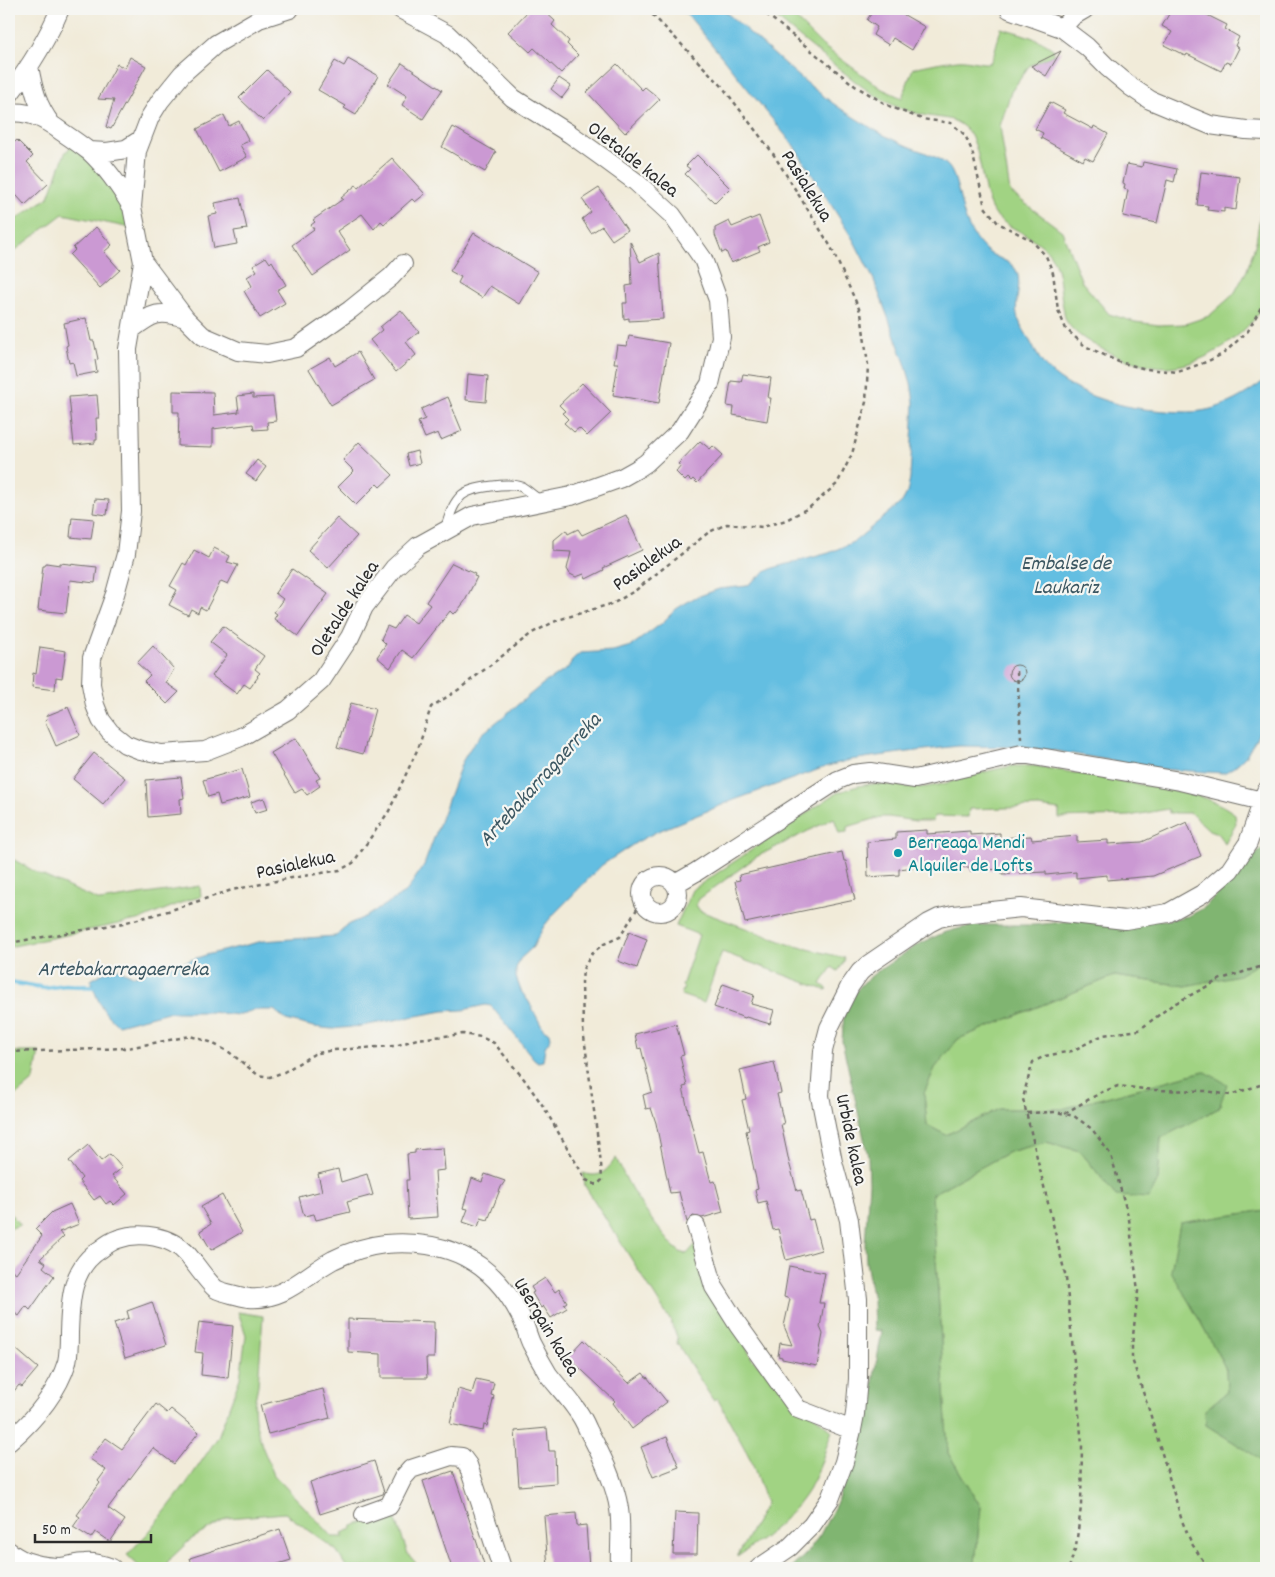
<svg xmlns="http://www.w3.org/2000/svg" width="1275" height="1577" font-family="Dekko,sans-serif">
<style>
.green{fill:#a1d383;stroke:#667f57}
.forest{fill:#80b571;stroke:#56704e}
.water{fill:#64bee1;stroke:#487486}
.lines{fill:none;stroke-linecap:round;stroke-linejoin:round}
.stream{stroke:#64bee1;stroke-width:4.5}
.building{fill:#cb99d3}
.service-casing{stroke:#706e68;stroke-width:11}
.minor-casing{stroke:#706e68;stroke-width:20}
.path{stroke:#706e68;stroke-width:2.5;stroke-dasharray:4 4;stroke-linecap:butt}
.service{stroke:#fff;stroke-width:9}
.minor{stroke:#fff;stroke-width:18}
.culture-dot{fill:#0f9aa8;stroke:#f6f6f2;stroke-width:2}
.labels{text-anchor:middle;stroke-width:4.5;stroke-linejoin:round;paint-order:stroke}
.street-label{font-size:20px;fill:#2b2b2b;stroke:#f6f6f2}
.culture-label{font-size:20px;fill:#0d838f;stroke:#f6f6f2;text-anchor:start}
.water-label{font-size:21px;font-style:italic;fill:#3c5762;stroke:#f6f6f2}
</style>
<rect width="100%" height="100%" fill="#f6f6f2"/>
<filter id="ink" filterUnits="userSpaceOnUse"><feTurbulence type="fractalNoise" baseFrequency=".02" numOctaves="2"/><feDisplacementMap in="SourceGraphic" scale="10" xChannelSelector="R" yChannelSelector="G"/><feConvolveMatrix kernelMatrix="1 2 1 2 8 2 1 2 1" color-interpolation-filters="sRGB"/></filter>
<filter id="wash" filterUnits="userSpaceOnUse"><feTurbulence type="fractalNoise" baseFrequency=".0096" numOctaves="4" result="noise"/><feDisplacementMap in="SourceGraphic" scale="20" xChannelSelector="R" yChannelSelector="G"/><feGaussianBlur stdDeviation="1.12" result="paint"/><feColorMatrix in="noise" values="0 0 0 0 0 0 0 0 0 0 0 0 0 0 0 0 0 1.4 0 .05"/><feComposite in="paint" operator="in"/></filter>
<g filter="url(#wash)">
<rect width="100%" height="100%" fill="#f1ebd9"/>
<path class="green" d="M766 9H786L823 46 882 89 902 98 913 68C927 65 943 61 958 60 969 59 979 64 990 63L994 54 1001 28C1019 33 1040 38 1054 50L1053 55 1029 66 1011 92 1000 126 1010 192 1062 231 1082 282 1109 314 1135 322 1159 325 1185 324 1209 316 1234 294 1247 270 1256 242 1266 177V304C1245 335 1207 365 1167 367 1146 367 1124 360 1106 351 1092 344 1075 335 1067 322 1065 319 1064 314 1064 311 1059 292 1062 270 1049 253 1034 233 1000 228 991 208 980 185 982 146 966 129 953 116 940 119 924 115 911 112 897 108 885 101 866 91 850 77 833 64 810 46 788 28 766 9Z
M72 145 91 161 123 204 131 228 63 214 9 255V224L49 197 65 153Z
M1013 766H1035C1069 772 1103 778 1137 784 1169 790 1208 793 1235 814L1236 824 1225 844 1217 833 1209 830 1191 813H1169L1168 809 1129 816 1059 818V810L1039 807 969 809 968 817 934 816 933 821H915L889 817H881L847 827V832L839 833 834 818 756 857 699 899 696 905 700 911 791 945 845 958 843 964 838 971 832 967 821 984 828 989 825 990 722 952 704 1003 681 995 684 987 682 986 699 935 676 926 692 890 835 794C849 788 862 784 876 784 893 784 909 789 926 787 956 783 983 770 1013 766Z
M9 857 39 874 100 901 200 886 201 897 188 900 142 919 9 947Z
M1266 959V1210L1181 1223 1201 1323 1226 1369 1227 1392 1205 1410 1206 1425 1254 1455 1266 1467V1568H967L975 1563 981 1507 948 1453 932 1194 1009 1152 1046 1142 1080 1151 1116 1196 1158 1180 1161 1138 1219 1108 1204 1071 1062 1109H999L946 1135 927 1125 924 1093 935 1068 958 1039 1114 976 1186 986Z
M9 1052H39L34 1080 13 1098 9 1135Z
M616 1158C632 1194 648 1217 674 1247L680 1252 687 1254 695 1245 752 1359 832 1431C826 1446 822 1463 815 1478 798 1512 768 1536 737 1557L766 1503 752 1462 717 1398 713 1400 677 1343 678 1339 670 1320 585 1186 583 1173C601 1179 606 1171 616 1158Z
M9 1212 20 1225 9 1229Z
M238 1312 263 1316 258 1385 254 1405 255 1420 262 1446 274 1475 333 1537H344L342 1533 352 1529 353 1526 393 1512 408 1554 416 1563 401 1568H347L336 1550 285 1513 228 1518 190 1540 168 1561 166 1568H141L127 1555 149 1532 184 1487 218 1437 240 1378 246 1335Z"/>
<path class="forest" d="M1266 846V959L1239 975 1186 986 1114 976 958 1039 935 1068 924 1093 927 1125 946 1135 999 1109H1062L1204 1071 1227 1084 1219 1108 1161 1138 1158 1180 1149 1198 1116 1196 1080 1151 1046 1142 1009 1152 932 1194 948 1453 981 1507 975 1563 967 1568H791L804 1556 820 1535 837 1502 869 1405 882 1331 874 1330 873 1301 866 1262 865 1244 869 1183 868 1156 842 1041 844 1014 852 996 863 983 875 973 917 945 943 933 961 928 981 925H1034L1081 920H1167L1189 916 1205 907 1245 863Z
M1266 1210V1467L1254 1455 1206 1425 1205 1410 1227 1392 1226 1369 1201 1323 1171 1271 1180 1223Z"/>
<path class="water" d="M680 9H722C762 42 804 85 847 113 865 124 883 136 903 144 918 151 935 154 947 165 958 175 960 209 968 225 973 236 979 244 988 252 996 258 1011 261 1016 270 1023 283 1014 301 1017 315 1019 323 1025 332 1029 339 1033 347 1038 357 1044 365 1066 392 1120 408 1154 410 1165 411 1176 412 1188 412 1217 412 1244 397 1266 379V715L1257 737 1245 757 1234 767 1224 773 1159 769 1057 751 1019 747 958 746 900 753 850 760 828 766 734 800 656 832 637 842 602 865 553 915 544 926 533 947 520 959 516 968V977L521 991 529 1002 543 1029 550 1033 551 1038 545 1047 543 1061 538 1062 534 1059 491 1006 485 1005 463 1010 443 1011 362 1026 332 1029 314 1027 286 1020 274 1010H254L238 1015 210 1012H168L118 1025C103 1015 96 997 91 980L105 972 116 968 133 976 142 974 157 967 175 965 206 955 263 941 336 936 340 933 345 926 369 915 406 892 424 865 462 762 471 747 482 734 544 683 567 669 574 658 580 653 613 651 631 646 661 624 676 609 694 598 719 589 747 586 765 572 773 568 829 553 855 541 902 502 907 493 910 478 914 402 911 383 905 363 874 280 854 241 794 146 692 20Z"/>
<g class="lines">
<path class="stream" d="M9 982 45 988 65 985 97 987"/>
</g>
<g id="blocks">
<path class="building" d="M530 9H542L555 21 552 25 569 41 567 44 578 55 561 73 534 48 530 52 508 32Z
M874 9H894L925 27 912 50 893 38 889 45 873 35 877 27 867 20Z
M1172 9H1195L1227 25 1225 29 1239 37 1235 46 1239 48 1231 64 1226 62 1221 71 1187 54 1186 56 1164 45 1172 32 1162 26Z
M1061 51 1046 76 1031 66Z
M130 57 146 66 111 129 106 127 114 100 98 99 117 64 125 68Z
M348 59 378 76 356 115 344 108 346 106 318 90 335 61 344 66Z
M402 63 442 90 423 119 402 105 407 96 388 84Z
M617 64 642 90 645 87 660 99 625 133 587 92Z
M267 70 290 92 263 121 239 98Z
M559 78 571 86 562 98 551 89Z
M1050 102 1065 110 1063 113 1093 129 1094 126 1108 134 1093 161 1085 157 1083 161 1041 138 1043 133 1035 129Z
M224 115 229 126 239 121 249 141 240 145 247 157 219 172 197 129Z
M453 127 496 152 485 172 442 147Z
M17 140 33 156 27 162 48 184 25 205 9 187V147Z
M697 155 730 188 715 203 685 174 690 169 686 166Z
M392 158 425 194 415 202 412 199 384 224 381 221 374 229 362 214 337 231 350 250 313 276 292 245 314 229 311 225 315 222 313 220 343 199 341 198 356 185 358 188Z
M1143 162 1177 169 1174 182 1167 180 1157 223 1123 216 1128 190 1124 189 1125 184 1123 183 1127 164 1142 167Z
M1201 172 1240 177 1236 210 1224 208V212L1207 210 1208 206 1197 205Z
M599 188 627 230 612 240 602 226 591 233 582 219 591 212 582 199Z
M240 198 247 229 234 231 237 244 214 248 208 216 217 214 215 203Z
M759 216 769 242 758 247 760 251 731 263 726 251 722 253 715 235V228L729 221 732 227Z
M96 227 112 245 104 252 120 270 100 288 70 255 75 250 73 248Z
M474 233 538 272 519 304 490 286 482 298 458 283 461 277 450 271Z
M630 241 640 262 659 253 663 319 629 321V318L624 319 623 303H627L626 286 632 285Z
M266 257 270 263 272 261 286 285 277 290 285 303 260 318 244 291 252 286 247 277 257 271 253 265Z
M401 310 419 332 406 342 416 355 396 372 370 340 382 330 380 327Z
M86 318 91 341H94L98 359 95 360 97 372 76 376 73 362 69 363 66 346 68 345 64 323Z
M629 336 669 343 659 403 613 395 618 363H614L617 345 627 346Z
M358 352 374 380 331 405 309 369 330 357 335 366Z
M468 374 488 376 486 402 466 400Z
M743 374 771 378 768 398H771L767 421 733 415 734 407 727 406 731 381 741 382Z
M582 383 611 413 587 436 579 428 574 432 564 423 568 419 562 413 565 411 559 405Z
M173 391 213 392 214 415 239 412 237 396 253 394V398L273 397 276 421 267 422 268 429 254 430 253 424 213 429V447L178 446 179 412H173Z
M97 395 99 418H96L97 440H95V443L74 445 69 397Z
M448 397 462 431 441 440 438 433 425 438 418 422 425 419 421 409Z
M700 441 710 449 713 446 723 455 697 483 693 479 691 481 688 478 685 481 676 472 681 466 678 464Z
M359 442 393 475 380 487 377 484 356 505 338 487 354 471 343 460Z
M417 451 420 463 409 466 406 454Z
M257 460 266 467 256 481 246 474Z
M95 499 109 500 107 515 93 513Z
M626 515 642 550 603 568 604 570 586 579 584 574 576 577 570 574 567 569 571 552 554 551V540L566 530 568 534 578 529 582 535Z
M72 517 94 519 91 539 70 537Z
M337 518 357 536 328 568 308 550Z
M214 548 230 556 227 562 238 565 228 584 221 581 206 610 200 607 198 613 191 609 188 615 169 605 177 590 170 586 183 563 186 565 194 550 209 558Z
M46 563 60 565V563L97 567 95 583 70 580 66 613 38 610 43 566H45Z
M452 563 475 574 474 576 477 577 465 601 456 613 455 612 453 614 450 611 413 658 402 650 390 668 377 657 386 644 381 639 387 626 394 629 404 615 416 623 430 605 426 602Z
M292 569 328 594 298 636 274 619 277 614 274 612 283 599 275 593Z
M223 626 264 656 255 669 260 673 257 676 258 677 250 688 244 684 237 694 212 676 227 655 210 642Z
M153 646 174 669 166 683 179 692 167 704 144 681 150 675 137 663Z
M40 647 66 651 62 678 56 677 55 690 32 687 33 673 36 674Z
M1009 673a8 8 0 1 1 16 0a8 8 0 1 1-16 0Z
M351 703 375 709 363 754 337 747Z
M68 707 80 735 56 746 45 721 47 719 46 716Z
M296 738 320 778 316 780 320 786 307 795 302 789 295 793 271 753Z
M94 753 125 778 103 804 73 779Z
M242 769 250 797 220 805 217 794 208 797 203 780Z
M181 777 184 798 180 799 181 814 148 817 146 780Z
M264 798 268 809 255 813 251 802Z
M1187 822 1201 856 1153 876 1107 880V875L1076 878V872L1046 875V872L1002 874V869L970 871V867L939 869V864L899 869V875L868 877 867 842 896 839V832L927 830V834L970 831V835L1000 833V838L1031 836 1032 840 1077 836V842L1108 840V844L1142 842Z
M842 852 844 861H846L855 900 745 923 735 881 740 880 739 875Z
M629 932 647 939 637 968 618 961Z
M723 984 754 995 751 1004 774 1010 770 1024 746 1017 745 1018 714 1007Z
M676 1024 684 1055 680 1056 687 1086 683 1087 689 1115 699 1153 703 1152 711 1182 715 1181 723 1212 702 1218 693 1216 687 1222 679 1192 670 1193 656 1123 651 1108 646 1109 643 1095 652 1092 641 1048 638 1049 635 1034Z
M774 1062 781 1093 777 1094 784 1124H781L789 1162 797 1191 801 1190 809 1220 813 1219 821 1250 786 1260 778 1229 773 1230 766 1201 758 1203 755 1190 758 1189 746 1131 749 1130 742 1100 746 1099 740 1070Z
M88 1145 101 1161 110 1154 122 1168 112 1176 127 1194 114 1205 110 1201 106 1204 100 1196 94 1200 79 1181 82 1178 69 1161Z
M443 1148 445 1170 435 1171 438 1217 408 1219 406 1180H409L407 1154 415 1153V1150Z
M338 1169 341 1182 367 1174 373 1195 347 1202 350 1212 316 1220 314 1214 304 1216 299 1197 322 1191 318 1174Z
M485 1174 505 1181 501 1187 488 1220 481 1218 478 1227 463 1222 468 1209 463 1208 472 1178 482 1182Z
M222 1195 242 1232 211 1250 200 1231 211 1224 201 1207Z
M70 1204 79 1224 59 1232 64 1236 40 1259 46 1263 43 1267 54 1276 30 1310 26 1306 19 1316 9 1309V1268L16 1273 42 1236 35 1229 52 1212Z
M789 1266 825 1273 819 1303H824L820 1327 823 1334 817 1366 782 1359V1357L778 1356 780 1343 792 1345 784 1326 790 1299 784 1297Z
M545 1278 555 1292 559 1289 567 1302 564 1304 567 1308 551 1318 543 1306 541 1308 532 1293 534 1292 531 1287Z
M152 1302 166 1345 125 1358 114 1323 129 1318 127 1311Z
M348 1319 434 1322V1329H435L434 1358H426L427 1378H381V1354L348 1352Z
M199 1322 233 1326 228 1378 201 1375 203 1353 195 1352Z
M584 1340 629 1383 643 1373 646 1377H647L667 1402 632 1429 613 1403 615 1401 568 1357Z
M9 1343 38 1368 22 1387 19 1385 9 1397Z
M476 1379 494 1383 491 1395 494 1396 487 1426 484 1425 483 1431 450 1424 458 1389 472 1393Z
M323 1389 330 1418 268 1434 260 1405Z
M156 1404 167 1413 171 1409 199 1432 174 1464 153 1448 108 1508 125 1520 110 1542 95 1532 91 1538 73 1527 80 1517 77 1515 100 1483 98 1481 106 1470 90 1459 106 1438 122 1449Z
M547 1428 549 1451H555L556 1483 519 1486 515 1431Z
M667 1437 679 1467 653 1477 641 1447Z
M374 1461 384 1492 383 1494 320 1514 310 1482Z
M453 1471 484 1564 472 1568H452L423 1481Z
M675 1512 698 1513 697 1554H673Z
M576 1513 577 1526 586 1525 589 1568H548L544 1516Z
M280 1529 291 1560 265 1568H193L190 1558Z"/>
</g>
</g>
<g filter="url(#ink)">
<use href="#blocks" fill-opacity="0" stroke="#706e68" stroke-width="1"/>
<g class="lines">
<g class="service-casing">
<path id="service" d="M445 530C449 518 452 504 462 495 472 487 510 482 522 487 528 491 535 497 541 501"/>
</g>
<g class="minor-casing">
<path id="minor" d="M290 9 259 19 216 44 182 74 160 101 150 117 137 151 132 207 143 262 128 349 131 511 126 554 115 594 92 658 91 684 95 705 101 720 110 732 125 744 140 750 162 754 205 751 241 737 288 710 321 681 350 637 364 607 394 568 418 546 472 516 571 496 621 478 637 469 646 463 680 431 710 384 721 337 718 300 703 259 672 215 636 182 602 157 570 134 513 98 447 34 400 9
M1009 9 1062 28 1087 47 1107 67 1131 87 1150 100 1210 125 1246 130 1266 131
M1062 28 1073 16 1085 9
M29 66C33 89 37 105 51 124
M9 95C29 68 47 40 60 9
M9 113C29 110 46 120 62 132 71 138 81 145 90 152 107 168 120 187 132 207
M89 151 107 152 126 149 140 140
M143 262 185 318 203 336 238 351 267 354 296 348 350 310 391 277 403 264
M132 329C153 313 159 310 185 318
M642 894a18 18 0 1 1 36 0a18 18 0 1 1-36 0Z
M675 884 696 872 838 780 853 774 870 772 915 779 1022 754 1180 781 1262 801
M696 1226 714 1287 738 1325 798 1409 852 1430
M9 1442C33 1421 57 1394 67 1362 69 1353 69 1342 69 1333 70 1301 71 1267 101 1249 106 1245 112 1241 118 1239 140 1231 171 1236 187 1254 194 1262 208 1283 216 1289 221 1292 243 1297 249 1298 284 1301 305 1275 333 1260 349 1252 367 1246 385 1244 447 1239 492 1260 520 1315 525 1324 527 1334 531 1343 536 1353 542 1364 548 1374 557 1386 568 1397 576 1409 581 1415 585 1423 588 1430 601 1454 615 1482 619 1509 622 1528 619 1549 620 1568
M364 1515 389 1506 403 1478 411 1469 451 1456 462 1457 468 1465 502 1568
M9 1551C22 1563 44 1567 61 1567 69 1566 77 1563 85 1563 94 1562 104 1565 112 1568
M759 1568 790 1547 812 1525 830 1499 844 1462 852 1430 855 1414 858 1379V1299L849 1220 833 1162 820 1096 823 1051 829 1028 850 986 860 972 869 964 929 923 939 918 953 915 1021 908 1125 920 1168 913 1202 894 1230 870 1248 843 1266 791"/>
</g>
<path class="path" d="M760 9 855 86 891 107 922 119 951 123 965 135 972 151 985 207 998 223 1031 240 1046 256 1053 273 1058 310 1066 329 1085 346 1119 362 1146 369 1178 372 1206 362 1223 354 1248 331 1266 298
M1017 671 1021 738
M9 943 123 923 168 911 232 890 286 879 340 870 353 863 389 811 419 746 431 707 458 690 532 633 558 620 614 603 636 590 709 532 727 524 763 527 786 520 810 507 837 484 852 454 866 402 868 365 861 313 831 247 772 152 721 85 647 9
M9 1052 128 1048 190 1036 210 1042 229 1052 258 1075 270 1077 284 1072 314 1054 333 1050 395 1046 417 1039 463 1034 481 1037 494 1043 524 1079 543 1106 586 1180 597 1185 602 1180 601 1163 583 1029 582 982 583 969 593 952 604 944 620 937 643 899
M1027 1113 1056 1112 1074 1116 1092 1129 1111 1155 1129 1219 1138 1291 1132 1345V1359L1150 1413 1182 1521 1192 1544 1208 1568
M1065 1113 1102 1092 1118 1086 1154 1090 1206 1091 1230 1095 1266 1083
M1069 1568 1076 1546 1081 1507 1082 1445 1066 1278 1023 1099 1026 1086 1033 1062 1045 1056 1072 1051 1103 1035 1139 1030 1172 1005 1221 979 1266 965"/>
<use href="#service" class="service"/>
<use href="#minor" class="minor"/>
</g>
</g>
<circle class="culture-dot" cx="898" cy="853" r="5"/>
<g class="labels">
<g class="street-label">
<text transform="translate(634 158) rotate(38)" y="7">Oletalde kalea</text>
<text transform="translate(808 185) rotate(58)" y="7">Pasialekua</text>
<text transform="translate(646 562) rotate(-36)" y="7">Pasialekua</text>
<text transform="translate(343 608) rotate(-57)" y="7">Oletalde kalea</text>
<text transform="translate(295 863) rotate(-12)" y="7">Pasialekua</text>
<text transform="translate(853 1139) rotate(78)" y="7">Urbide kalea</text>
<text transform="translate(548 1326) rotate(59)" y="7">Usergain kalea</text>
</g>
<g class="culture-label">
<text x="908" y="848">Berreaga Mendi<tspan x="908" dy="23">Alquiler de Lofts</tspan></text>
</g>
<g class="water-label">
<text x="1066" y="569">Embalse de<tspan x="1066" dy="24">Laukariz</tspan></text>
<text transform="translate(539 779) rotate(-48)" y="7">Artebakarragaerreka</text>
<text x="123" y="975">Artebakarragaerreka</text>
</g>
</g>
<rect width="1275" height="1577" fill="none" stroke="#f6f6f2" stroke-width="30"/>
<path d="M35 1534v8h116v-8" fill="none" stroke="#2b2b2b" stroke-width="2.5"/>
<text x="42" y="1534" font-size="15" fill="#2b2b2b" stroke="#f6f6f2" stroke-width="4" paint-order="stroke">50 m</text>
</svg>
